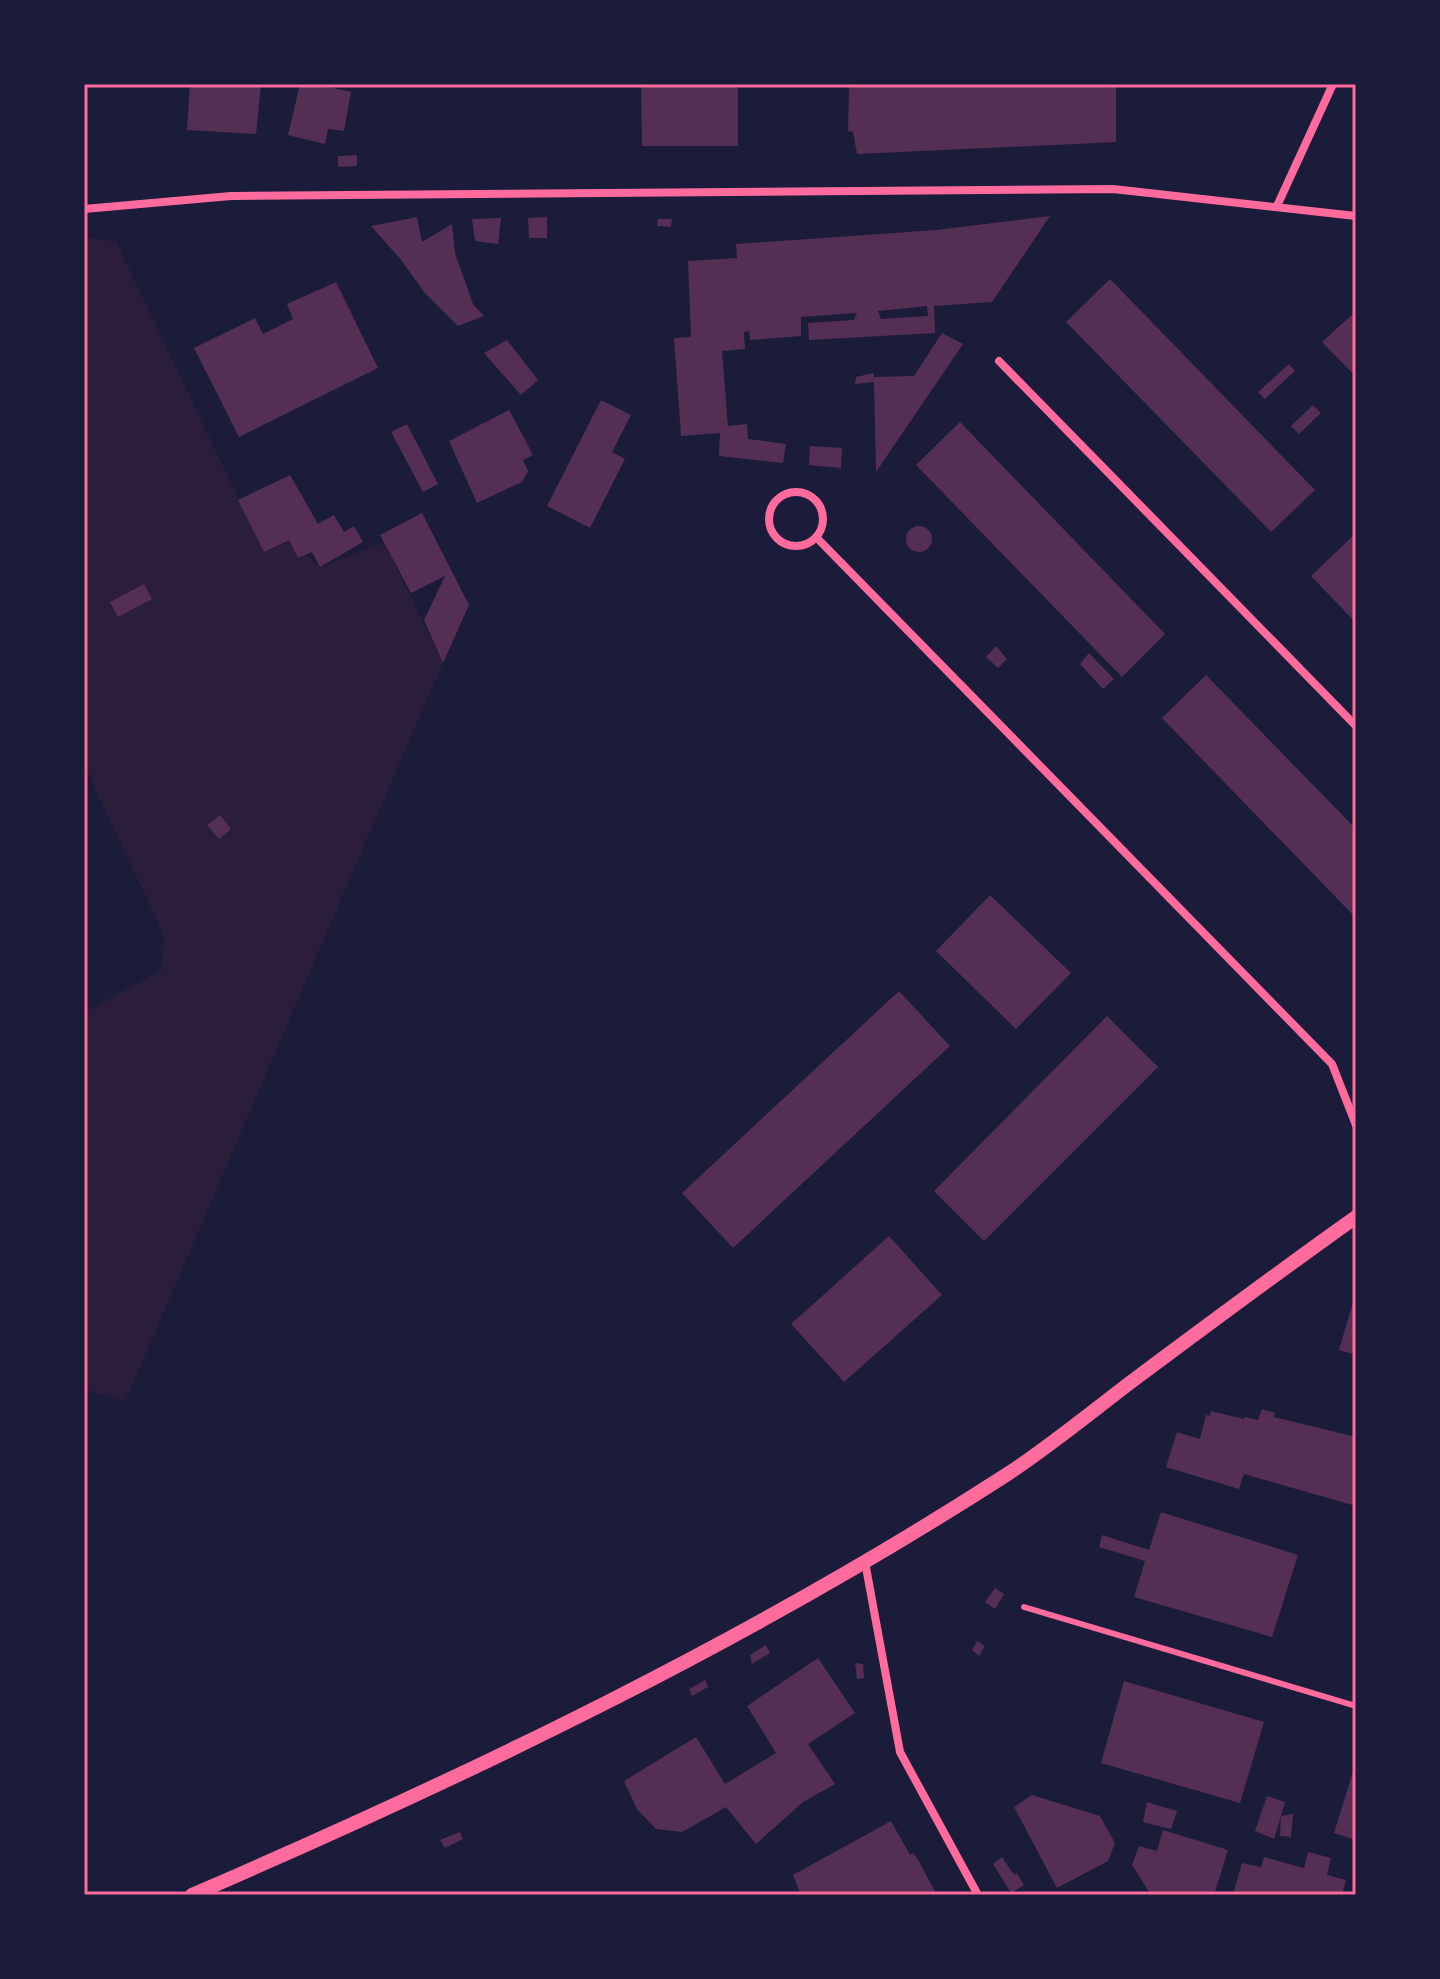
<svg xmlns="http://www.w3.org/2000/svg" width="1440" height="1979" font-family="'Noto Sans',sans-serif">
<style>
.green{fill:#2a1e3b}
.building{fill:#542f53;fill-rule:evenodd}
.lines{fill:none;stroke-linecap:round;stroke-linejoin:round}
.service{stroke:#ff6b9d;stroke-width:6}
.minor{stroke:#ff6b9d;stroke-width:8}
.tertiary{stroke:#ff6b9d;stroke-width:14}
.neatline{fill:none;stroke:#ff6b9d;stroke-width:3}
</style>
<rect width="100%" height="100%" fill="#1b1b3a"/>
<path class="green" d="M84 238 116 241 264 552 288 539 321 567 384 542 443 663 125 1402 84 1389V1012L162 970 164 936 84 765Z"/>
<path class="building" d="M190 84H261L256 134 187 130Z
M300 84H315L351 92 344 131 328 129 325 144 288 135Z
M738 84V146H642L641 85Z
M849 84H1116V142L857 154 853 132 848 131Z
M357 155V166L338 167V156Z
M1050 216 992 302 934 306 935 333 809 340 808 323 854 320 857 313 801 317V336L750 340 749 331 744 332 745 349 722 351 728 426 747 424 748 439 786 444 783 463 719 456 720 433 681 436 674 338 691 337 688 261 737 258 736 244 936 230ZM927 306 928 316 881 319 878 311Z
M417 217 422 242 452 224 455 253 473 304 484 316 458 326 424 292 401 260 371 226Z
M547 217V238H529L528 218Z
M501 218 498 244 475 241 472 219Z
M658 219H672L671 227 657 226Z
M1110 279 1315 490 1271 532 1066 322Z
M336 282 378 368 239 437 194 348 255 318 263 334 293 319 287 304Z
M1356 311V377L1322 342Z
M942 333 963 344 876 472 874 382 855 384 856 377 874 373V377L914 376Z
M507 340 538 380 521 395 484 353Z
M1289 364 1295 371 1265 399 1258 392Z
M601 400 631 415 612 452 625 459 590 528 547 506Z
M1313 405 1321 413 1299 434 1291 426Z
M509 410 533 455 523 460 528 471 522 482 477 503 449 441Z
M960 422 1165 634 1122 677 916 465Z
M407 424 438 484 423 492 391 432Z
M810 446 842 448 841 468 809 465Z
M290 475 318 524 334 515 344 532 354 526 363 542 320 567 312 552 298 558 289 540 264 552 238 500Z
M422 513 469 605 443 663 424 620 445 576 411 593 380 535Z
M906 539a13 13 0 1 1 26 0a13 13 0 1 1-26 0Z
M1356 533V623L1311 576Z
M144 584 152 599 118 617 110 602Z
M996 646 1007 659 998 668 986 657Z
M1089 653 1114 679 1103 689 1080 664Z
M1206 675 1356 829V918L1162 718Z
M220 815 231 829 219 839 207 825Z
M990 895 1071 973 1016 1029 936 951Z
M899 991 950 1046 733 1248 682 1193Z
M1107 1016 1158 1067 984 1241 934 1191Z
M889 1236 942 1295 844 1382 791 1324Z
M1355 1295H1356V1355L1339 1350Z
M1262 1409 1275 1413 1274 1417 1356 1437V1506L1244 1474 1239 1489 1166 1467 1177 1432 1200 1439 1206 1415 1210 1416 1211 1411 1244 1419 1245 1417 1258 1420Z
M1161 1512 1298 1555 1272 1637 1134 1597 1145 1561 1099 1547 1102 1535 1149 1550Z
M995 1588 1004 1594 995 1609 985 1602Z
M977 1641 985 1646 979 1656 972 1650Z
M766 1645 770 1653 752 1664 750 1655Z
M818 1658 855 1713 808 1744 835 1784 803 1802 756 1844 726 1807 682 1832 656 1829 637 1809 624 1781 696 1737 725 1784 776 1753 747 1706Z
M855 1663 863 1664 864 1678 857 1679Z
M705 1680 708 1687 692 1696 689 1689Z
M1124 1681 1264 1722 1240 1803 1101 1763Z
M1356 1762V1840L1334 1833Z
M1032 1795 1100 1816 1115 1843 1108 1861 1057 1888 1014 1807Z
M1267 1796 1285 1802 1281 1816 1293 1814 1291 1837 1280 1836 1281 1816 1274 1839 1255 1831Z
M1147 1802 1177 1811 1171 1829 1143 1822Z
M891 1821 910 1855 913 1853 917 1858 937 1895H801L793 1875Z
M1163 1830 1228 1850 1214 1895H1151L1132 1865 1139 1846 1157 1851Z
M460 1832 463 1839 445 1848 440 1840Z
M1308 1852 1331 1858 1327 1875 1346 1880 1342 1895H1233L1242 1863 1261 1867 1264 1857 1304 1868Z
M1002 1857 1014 1875 1017 1873 1024 1885 1011 1893 993 1864Z"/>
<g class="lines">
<path class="service" d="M1024 1607 1356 1706"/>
<path class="minor" d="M1277 206 1333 84
M84 209 231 196 1113 189 1356 216
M999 361 1356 726
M769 519a27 27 0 1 1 54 0a27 27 0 1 1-54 0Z
M816 537 1332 1064 1356 1125
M865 1562 900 1752 978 1895"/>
<path class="tertiary" d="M192 1895C472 1774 749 1641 1006 1475 1049 1447 1090 1413 1131 1382 1206 1326 1280 1271 1356 1217"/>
</g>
<rect width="1440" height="1979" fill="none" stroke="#1b1b3a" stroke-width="172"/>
<rect x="86" y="86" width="1268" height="1807" class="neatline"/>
</svg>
